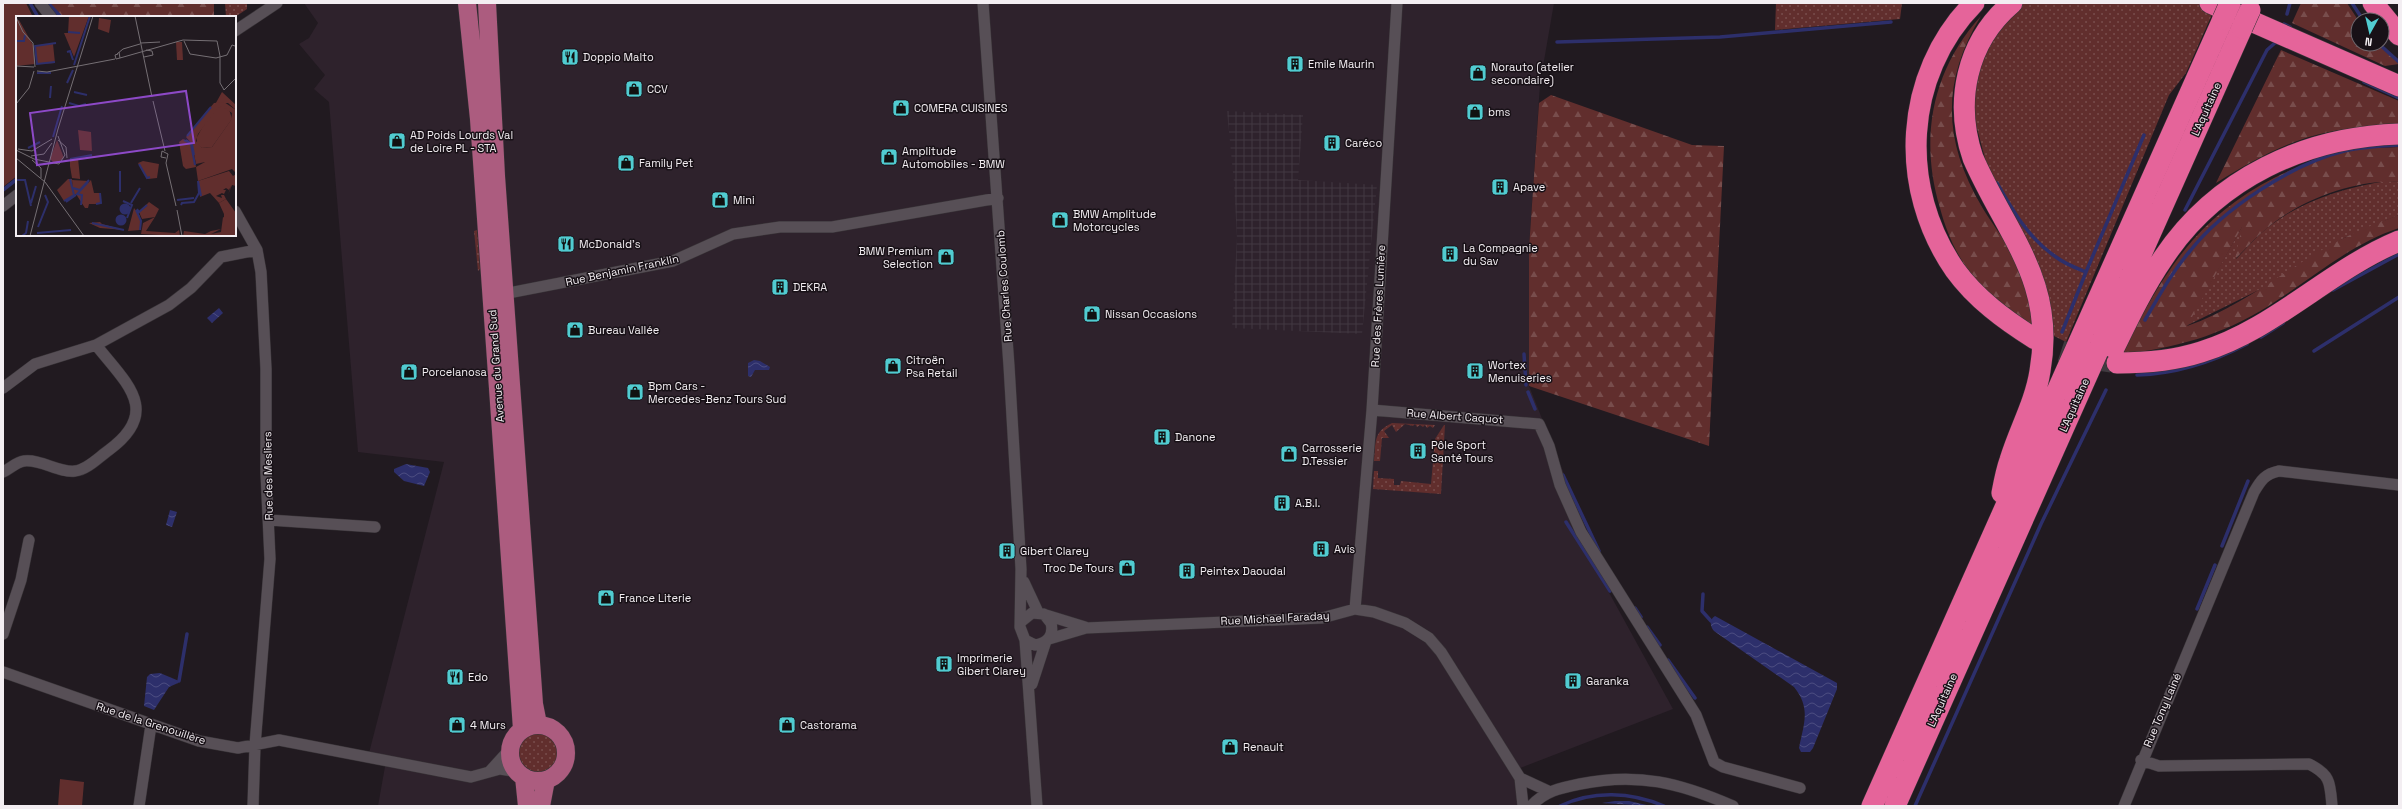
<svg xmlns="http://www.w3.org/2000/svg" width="2402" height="809" font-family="'Space Grotesk',sans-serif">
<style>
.built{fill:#2e222c}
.industrial{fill:url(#industrial-grid)}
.grass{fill:url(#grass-dots)}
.forest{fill:url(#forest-firs)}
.green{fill:#612e2d}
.water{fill:url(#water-waves)}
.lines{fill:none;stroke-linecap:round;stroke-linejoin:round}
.stream{stroke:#2d2f6b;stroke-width:3.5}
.highway-tunnel{stroke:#403a40;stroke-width:21;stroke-dasharray:21 10;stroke-linecap:butt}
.street-casing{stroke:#393438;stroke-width:12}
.primary-casing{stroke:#393438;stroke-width:19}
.highway-casing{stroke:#393438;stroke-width:22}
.street{stroke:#574f56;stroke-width:11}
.primary{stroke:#ac5c7f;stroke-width:18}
.highway{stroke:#e5649a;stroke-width:21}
.highway-bridge-casing{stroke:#393438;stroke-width:22;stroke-linecap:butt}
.highway-bridge{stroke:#e5649a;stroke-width:21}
.labels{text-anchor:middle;stroke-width:3;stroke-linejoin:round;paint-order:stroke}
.poi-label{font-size:11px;fill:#f3eef2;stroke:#181117;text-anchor:start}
.street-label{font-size:11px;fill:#f3eef2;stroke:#181117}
.inset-river{fill:none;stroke:#2d2f6b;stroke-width:2}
.inset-road{fill:none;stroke:#756f74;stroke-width:1}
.view{fill:#8d49c7;fill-opacity:0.15;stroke:#8d49c7;stroke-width:2}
.inset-edge{fill:none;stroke:#f3eef2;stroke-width:2}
</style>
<defs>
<pattern id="industrial-grid" width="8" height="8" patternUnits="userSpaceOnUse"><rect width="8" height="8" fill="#2e222c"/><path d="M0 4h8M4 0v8" fill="none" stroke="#423841"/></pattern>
<pattern id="grass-dots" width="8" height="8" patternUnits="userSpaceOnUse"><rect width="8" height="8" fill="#612e2d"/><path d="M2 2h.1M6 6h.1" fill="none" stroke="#784d4c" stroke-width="1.8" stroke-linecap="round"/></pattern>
<pattern id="forest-firs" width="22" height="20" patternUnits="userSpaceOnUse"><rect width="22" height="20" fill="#612e2d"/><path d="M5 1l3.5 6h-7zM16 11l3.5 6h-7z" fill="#784d4c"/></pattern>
<pattern id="water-waves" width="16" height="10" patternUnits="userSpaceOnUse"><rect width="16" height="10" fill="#2d2f6b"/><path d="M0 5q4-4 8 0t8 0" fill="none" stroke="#4c4d81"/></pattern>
</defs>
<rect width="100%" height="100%" fill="#211a20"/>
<path class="built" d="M304 3H1554L1540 84 1529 248V386L1590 539 1601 578 1673 709 1515 770 1523 806H378L386 761 368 757 444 462 358 452 329 102 314 89 325 75 299 44 309 38 318 23Z"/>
<path class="industrial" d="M1227 111 1303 115 1298 180 1377 185 1362 334 1232 328 1237 238 1234 183Z"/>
<path class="grass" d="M225 3H247V9L235 17H226Z
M1776 3H1902L1900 19 1775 30Z
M2019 3H2198L2214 10 2186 73 2169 95 2066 342 2050 334 1993 188 1968 95 1976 62Z
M2387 181 2399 182V215L2346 237 2302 263 2273 283 2186 326 2243 225 2236 259C2246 249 2256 237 2267 228 2303 200 2343 188 2387 181Z
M477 230 480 269 478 271 474 231Z
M1392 423 1435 425 1433 428 1430 426 1427 428 1425 425 1423 427 1420 425 1417 427 1415 424 1413 426 1405 424 1396 432 1392 425 1384 431 1389 438H1382L1380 461H1374C1376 442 1373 432 1392 423Z
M1444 425H1445L1441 494 1373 489 1374 471H1378V478L1394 479V485H1400L1401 481 1431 484 1435 439Z
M519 752a20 20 0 1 1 40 0a20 20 0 1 1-40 0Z"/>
<path class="forest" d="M40 3H214V17H51Z
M2301 3H2347L2358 20V44H2379L2399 64 2385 66 2292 23Z
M1981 16C1941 82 1943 141 1982 207 1995 229 2013 249 2021 273 2028 290 2031 310 2035 329 2009 309 1983 291 1964 264 1953 247 1945 227 1940 208 1919 138 1932 70 1981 16Z
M2281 50 2399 101V124C2376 126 2352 127 2329 132 2288 140 2251 161 2216 183Z
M1551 95 1692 145 1724 146 1709 446 1529 386V248L1539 103Z
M2399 147V182C2354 179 2300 200 2266 229 2255 238 2246 249 2235 259L2242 227 2187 326C2245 306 2291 264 2346 237 2363 228 2381 222 2399 215V228C2350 244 2310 280 2267 307 2222 335 2173 349 2121 354 2142 315 2163 274 2192 241 2235 192 2295 161 2360 149 2372 147 2386 148 2399 147Z"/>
<path class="green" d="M3 3H26L33 17H17V176L3 187Z
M60 779 84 782 82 806H58Z"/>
<path class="water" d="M219 308 223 313 212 323 207 318Z
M754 360 760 361 770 367 769 370H755L751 377 748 376V363Z
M406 464 428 468 430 472 424 486 404 481 394 472V469Z
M170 510 177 512 172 527 166 525Z
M1715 616 1837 683V689L1813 748 1810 752H1801L1799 748C1804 723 1811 708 1794 687L1714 631C1710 626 1709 620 1715 616Z
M160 673 179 681 178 683 169 687 154 710 144 706 147 677 150 674Z
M1615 801H1629L1651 806 1602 803Z"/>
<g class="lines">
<path class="stream" d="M30 3 38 17
M48 3 61 17
M2352 3 2363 20
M2287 14 2290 3
M2284 24 2290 27
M1557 42 1720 37 1891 22
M2379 44 2399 62
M2364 82 2399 98
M1997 183C2013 211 2029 239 2056 257 2065 264 2076 268 2086 272L2144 135
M3 190 17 179
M2185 210 2267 50 2276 42 2278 43
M2333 290 2399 254
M2145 320C2159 296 2172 272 2190 251 2223 209 2292 164 2344 151 2362 147 2381 146 2399 145
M2062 332 2086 272
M2261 337 2283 323
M2314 351 2399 297
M1524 354 1526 385
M2137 375C2175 374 2213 362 2247 344
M1528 392 1535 409
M1563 475 1599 551
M1566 522 1610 591
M2222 546 2248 481
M1703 594 1702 611 1711 621
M1635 608 1641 617
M2197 609 2215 565
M1647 627 1660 645
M1668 660 1695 698
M179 681 187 634
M1560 806C1593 790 1631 792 1664 806
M1915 806 2041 524 2106 390"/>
<path class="highway-tunnel" d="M2061 351 2079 357 2117 363"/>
<g class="street-casing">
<path id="street" d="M40 3 51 17
M983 3 1009 366 1021 569 1020 627 1025 640 1035 645C1048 643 1054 635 1051 623L1044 614 1032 613 1022 621
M235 31 277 3
M3 206 17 195
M235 211 257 250 261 272 266 369V473L270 559 255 745 253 806
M504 294 673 261 733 234 780 227H832L998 198
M3 388 35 364 96 345 169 305 191 288 221 257 257 250
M1372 410 1539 424 1549 446 1560 485 1581 532 1696 715 1714 762 1723 767 1800 788
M3 472C10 469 16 462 24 461 41 459 59 473 75 471 87 470 99 457 109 450 162 411 126 383 96 345
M269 520 375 527
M1024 582 1038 612
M1355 609 1372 410 1397 3
M1046 615 1085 627
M3 634 21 580 29 540
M1049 639 1086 628 1322 618 1355 609 1374 612 1405 623 1429 638 1441 652 1520 778 1523 806
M1025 640 1037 806
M3 672 199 741 238 748 279 740 471 777 500 769 517 772
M1032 684 1046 641
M2141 760 2159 766 2309 764C2331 775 2330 783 2332 806
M490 771 510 749
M1520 778 1548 791
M139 806 151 725
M1531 806C1545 791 1560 788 1580 784 1638 772 1680 783 1733 806
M2124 806 2254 492C2261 480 2265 474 2279 471L2399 485"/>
</g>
<g class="primary-casing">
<path id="primary" d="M467 3 479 119 522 729
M487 3 496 176 534 704 538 724
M510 753a28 28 0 1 1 56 0a28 28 0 1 1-56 0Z
M524 777 527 806
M541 806 546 780"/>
</g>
<g class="highway-casing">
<path id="highway" d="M1974 3C1903 75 1898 188 1955 270 1976 299 2005 320 2035 339
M2210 3 2399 86
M2373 3 2399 35
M2114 348C2129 317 2144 286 2164 257 2217 178 2305 137 2399 134
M2117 363C2146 363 2173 361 2201 352 2274 330 2329 270 2399 241
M2002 493C2004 482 2006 471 2010 460 2019 430 2035 403 2040 371 2056 281 2006 234 1973 158 1954 102 1966 42 2012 3
M1872 806 2223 19
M1895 806 2242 28"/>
</g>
<use href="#street" class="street"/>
<use href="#primary" class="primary"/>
<use href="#highway" class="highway"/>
<g class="highway-bridge-casing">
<path id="highway-bridge" d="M2223 19 2230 3
M2242 28 2250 10"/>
</g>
<use href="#highway-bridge" class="highway-bridge"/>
</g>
<defs>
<g id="restaurant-square" transform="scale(0.9)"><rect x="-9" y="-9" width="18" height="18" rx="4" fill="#51ccd1" stroke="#181117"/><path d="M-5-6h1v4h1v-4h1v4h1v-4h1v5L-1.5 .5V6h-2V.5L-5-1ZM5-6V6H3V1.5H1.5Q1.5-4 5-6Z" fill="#111"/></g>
<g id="building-square" transform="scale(0.9)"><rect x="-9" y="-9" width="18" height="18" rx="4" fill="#51ccd1" stroke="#181117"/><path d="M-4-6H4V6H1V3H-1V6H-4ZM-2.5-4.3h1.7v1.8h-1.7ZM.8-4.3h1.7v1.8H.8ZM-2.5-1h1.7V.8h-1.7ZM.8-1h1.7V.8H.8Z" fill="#111"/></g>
<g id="shop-square" transform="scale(0.9)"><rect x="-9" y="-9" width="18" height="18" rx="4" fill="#51ccd1" stroke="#181117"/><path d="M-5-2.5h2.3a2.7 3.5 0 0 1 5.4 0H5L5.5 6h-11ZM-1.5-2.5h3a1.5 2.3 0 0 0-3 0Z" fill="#111"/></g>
</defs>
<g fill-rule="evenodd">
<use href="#restaurant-square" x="570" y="57"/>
<use href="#building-square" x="1295" y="64"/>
<use href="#shop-square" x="1478" y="73"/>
<use href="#shop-square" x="634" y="89"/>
<use href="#shop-square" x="901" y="108"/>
<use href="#shop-square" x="1475" y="112"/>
<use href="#shop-square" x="397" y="141"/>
<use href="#building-square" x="1332" y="143"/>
<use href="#shop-square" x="889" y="157"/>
<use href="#shop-square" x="626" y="163"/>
<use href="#building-square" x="1500" y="187"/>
<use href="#shop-square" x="720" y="200"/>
<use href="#shop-square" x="1060" y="220"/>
<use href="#restaurant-square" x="566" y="244"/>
<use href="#building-square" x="1450" y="254"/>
<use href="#shop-square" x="946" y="257"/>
<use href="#building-square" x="780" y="287"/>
<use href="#shop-square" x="1092" y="314"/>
<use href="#shop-square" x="575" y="330"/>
<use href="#shop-square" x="893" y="366"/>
<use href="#building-square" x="1475" y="371"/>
<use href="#shop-square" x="409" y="372"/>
<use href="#shop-square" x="635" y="392"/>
<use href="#building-square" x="1162" y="437"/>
<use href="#building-square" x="1418" y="451"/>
<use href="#shop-square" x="1289" y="454"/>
<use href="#building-square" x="1282" y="503"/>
<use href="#building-square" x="1321" y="549"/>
<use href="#building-square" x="1007" y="551"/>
<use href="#shop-square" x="1127" y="568"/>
<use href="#building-square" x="1187" y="571"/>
<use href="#shop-square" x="606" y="598"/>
<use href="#building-square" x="944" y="664"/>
<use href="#restaurant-square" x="455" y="677"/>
<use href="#building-square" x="1573" y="681"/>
<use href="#shop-square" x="457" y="725"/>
<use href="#shop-square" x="787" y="725"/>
<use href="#shop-square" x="1230" y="747"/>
</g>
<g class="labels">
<g class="poi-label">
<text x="583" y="61">Doppio Malto</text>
<text x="1308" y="68">Emile Maurin</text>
<text x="1491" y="71">Norauto (atelier<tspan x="1491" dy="13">secondaire)</tspan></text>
<text x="647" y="93">CCV</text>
<text x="914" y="112">COMERA CUISINES</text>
<text x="1488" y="116">bms</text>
<text x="410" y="139">AD Poids Lourds Val<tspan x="410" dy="13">de Loire PL - STA</tspan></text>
<text x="1345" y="147">Caréco</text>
<text x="902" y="155">Amplitude<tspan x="902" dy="13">Automobiles - BMW</tspan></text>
<text x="639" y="167">Family Pet</text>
<text x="1513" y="191">Apave</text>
<text x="733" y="204">Mini</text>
<text x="1073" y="218">BMW Amplitude<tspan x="1073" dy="13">Motorcycles</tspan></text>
<text x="579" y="248">McDonald's</text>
<text x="1463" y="252">La Compagnie<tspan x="1463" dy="13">du Sav</tspan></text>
<text x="933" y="255" text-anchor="end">BMW Premium<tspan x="933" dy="13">Selection</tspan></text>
<text x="793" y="291">DEKRA</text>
<text x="1105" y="318">Nissan Occasions</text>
<text x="588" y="334">Bureau Vallée</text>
<text x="906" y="364">Citroën<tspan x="906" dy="13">Psa Retail</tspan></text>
<text x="1488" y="369">Wortex<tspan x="1488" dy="13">Menuiseries</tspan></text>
<text x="422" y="376">Porcelanosa</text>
<text x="648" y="390">Bpm Cars -<tspan x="648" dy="13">Mercedes-Benz Tours Sud</tspan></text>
<text x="1175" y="441">Danone</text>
<text x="1431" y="449">Pôle Sport<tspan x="1431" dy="13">Santé Tours</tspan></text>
<text x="1302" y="452">Carrosserie<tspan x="1302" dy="13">D.Tessier</tspan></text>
<text x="1295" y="507">A.B.I.</text>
<text x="1334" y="553">Avis</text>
<text x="1020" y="555">Gibert Clarey</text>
<text x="1114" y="572" text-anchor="end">Troc De Tours</text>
<text x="1200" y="575">Peintex Daoudal</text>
<text x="619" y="602">France Literie</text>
<text x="957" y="662">Imprimerie<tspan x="957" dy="13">Gibert Clarey</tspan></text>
<text x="468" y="681">Edo</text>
<text x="1586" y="685">Garanka</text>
<text x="470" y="729">4 Murs</text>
<text x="800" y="729">Castorama</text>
<text x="1243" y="751">Renault</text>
</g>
<g class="street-label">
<text transform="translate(2206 109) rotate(-66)" y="4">L'Aquitaine</text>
<text transform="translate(622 270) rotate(-12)" y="4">Rue Benjamin Franklin</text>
<text transform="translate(1004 286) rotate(-94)" y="4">Rue Charles Coulomb</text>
<text transform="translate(1378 306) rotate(-87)" y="4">Rue des Frères Lumière</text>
<text transform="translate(496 366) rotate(-94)" y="4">Avenue du Grand Sud</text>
<text transform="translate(2074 405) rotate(-66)" y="4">L'Aquitaine</text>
<text transform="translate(1455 416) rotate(4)" y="4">Rue Albert Caquot</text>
<text transform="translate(268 476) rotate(-91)" y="4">Rue des Mesliers</text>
<text transform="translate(1275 618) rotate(-3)" y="4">Rue Michael Faraday</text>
<text transform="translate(1942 700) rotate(-66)" y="4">L'Aquitaine</text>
<text transform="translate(2162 710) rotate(-67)" y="4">Rue Tony Lainé</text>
<text transform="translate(151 723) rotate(18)" y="4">Rue de la Grenouillère</text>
</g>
</g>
<g transform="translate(16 16)">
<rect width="220" height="220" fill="#211a20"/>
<path d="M53 0H73L58 41 48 17H52ZM206 76 220 89V94L212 87H203L213 93 216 103 196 131 186 132 181 128V121ZM41 124 48 142 39 148 34 143ZM62 142 64 162V163L56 162 54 150V143ZM213 155 217 160 220 158V170L216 169 212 179 215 170 213 174 210 172 207 174H210L208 178 206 177 200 180 206 182 205 179H208L210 183 203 187 194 177 184 181 182 165ZM56 164 73 165 67 172H57ZM118 192 124 200V214L112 215ZM220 197V219L167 220 168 215 189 218 195 215 205 213 195 218 205 216 207 201 211 203ZM139 201 130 215 159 217 163 214 164 220 125 218 127 207ZM84 206 86 208 108 214 84 212 73 207Z" fill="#612e2d"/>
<path d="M83 2 95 4 93 17 82 13ZM3 4 17 29 19 48 0 50V5ZM37 28 39 47 21 48 19 30ZM62 114 75 116 76 135 64 134ZM167 123 176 128 180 151 170 153 167 150 163 126ZM127 145 143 148 141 162 132 163 122 147ZM52 163H56L57 172H67L75 164 78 177H84L85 188H73L72 192H69L60 178 48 185 41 174ZM133 186 143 193 139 201 126 203 123 196Z" fill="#612e2d"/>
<path d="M160 26H166L167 44H161Z" fill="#612e2d"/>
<path d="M208 86 220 94V157L216 153 182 165 180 151 189 146 180 148 176 128 170 121 198 87ZM206 90 216 97 215 104 196 131 186 132 180 125 182 118 201 93ZM210 183 220 197V219L208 220V198L203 187Z" fill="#612e2d" fill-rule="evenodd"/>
<path d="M103.5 193a5.5 5.5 0 1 1 11 0a5.5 5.5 0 1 1-11 0ZM99.5 204a5.5 5.5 0 1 1 11 0a5.5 5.5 0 1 1-11 0Z" fill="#2d2f6b"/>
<path class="inset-river" d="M52 16 64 17M0 25H8L9 19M51 36 54 35 57 44M39 46 21 48 19 30 40 27M58 49 74 0M21 57H35M51 67 57 54M58 76 71 79M34 82 35 70M53 87 63 90 70 88M171 120 195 91M37 121 46 90M168 124 175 128 179 149M170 124 176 128 178 139M12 132 24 126M54 143 76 139M123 148 131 162 134 161M104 155V176M0 164H9L15 190M182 165 185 180M57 172 64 174 73 164M161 184 178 182M48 185 58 179 54 163M107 185 116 189 111 202M50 186 60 179M15 187 20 170M115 187 124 172M80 188 85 187 84 177M65 189 66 179 61 178 72 166M165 189 166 187 178 186 183 177 182 165M121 193 123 196 131 189M120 194 125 205 124 214M76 207 108 214M22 211 32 186 29 179M21 217 55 214M6 220 10 217 12 205"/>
<path class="inset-road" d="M119 0 136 81M0 1 7 16 17 27 19 51M167 24 201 25 204 40V67L207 72M168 25 174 38 200 42 211 39 216 29 219 30M125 27 144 26M101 38 107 33 124 28M102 38 99 39 100 43 104 42 103 36M128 41 137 39 136 35 130 34M104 42 167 24M0 50 18 51M21 55 31 56 99 43M207 72 208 74 220 62M137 85 149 135M0 88 13 72 18 55M42 124 50 131 51 142M2 133 16 135 36 123M0 134 18 143 43 148 49 139 42 120M15 140 28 138 36 127M0 142 29 166 68 220M150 142 145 141 146 135 152 138 150 147 160 190M16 144 25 152V162M161 194 166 220M14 220 42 113 77 0"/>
<path class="view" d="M170 75 178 127 21 149 14 97Z"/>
<rect width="220" height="220" class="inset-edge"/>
</g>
<rect width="2402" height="809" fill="none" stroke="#f3eef2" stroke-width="8"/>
<g transform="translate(2370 32) rotate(188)"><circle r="19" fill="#181117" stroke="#70696f"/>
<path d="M0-3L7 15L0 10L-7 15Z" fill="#51ccd1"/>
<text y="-6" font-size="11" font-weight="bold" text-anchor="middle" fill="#f3eef2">N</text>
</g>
</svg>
